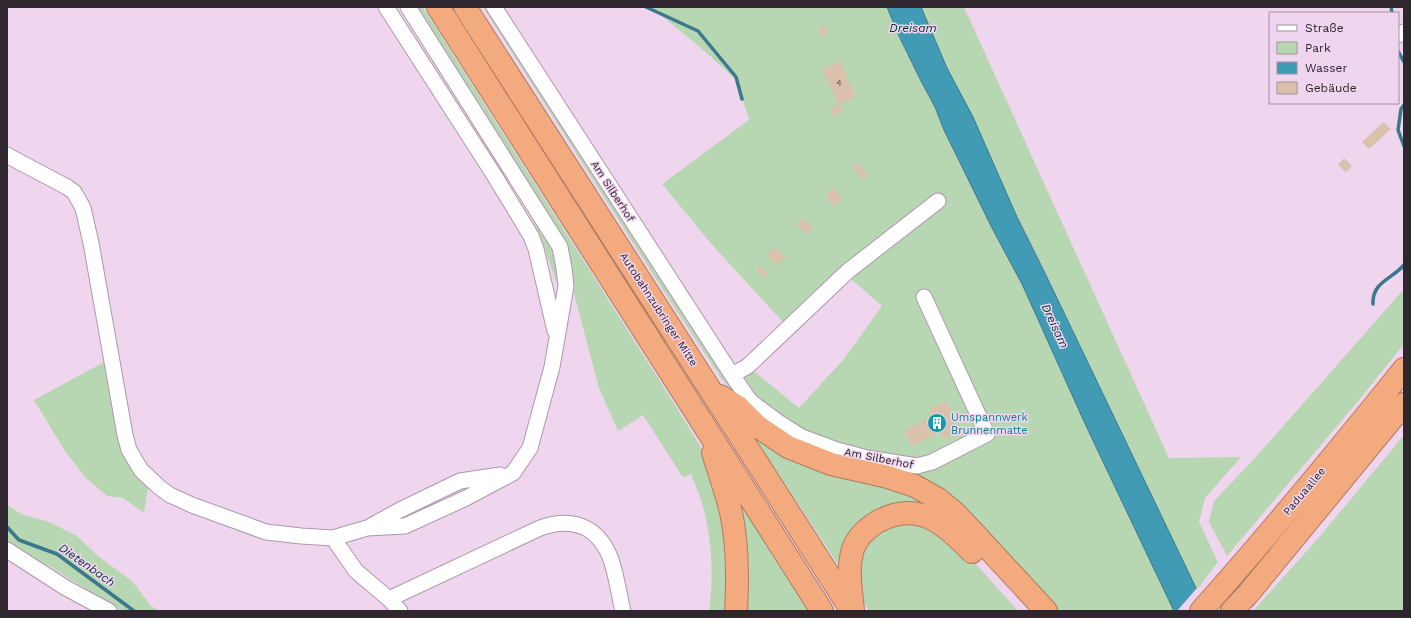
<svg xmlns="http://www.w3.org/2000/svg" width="1411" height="618" font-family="'Work Sans',sans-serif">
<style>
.green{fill:#b7d7b2}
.water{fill:#419bb5;stroke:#3c788d}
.pier{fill:#efd6ee}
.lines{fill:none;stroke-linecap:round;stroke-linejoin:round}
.stream{stroke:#3c788d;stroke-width:3.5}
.building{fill:#dac1ab}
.minor-casing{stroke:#ae97ad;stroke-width:17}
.highway-casing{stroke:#ae7c62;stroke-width:24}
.minor{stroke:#fff;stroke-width:15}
.highway{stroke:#f3aa7e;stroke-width:22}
.labels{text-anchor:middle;stroke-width:3;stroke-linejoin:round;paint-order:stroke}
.number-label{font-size:9px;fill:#5a4d4e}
.street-label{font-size:11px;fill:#2f262f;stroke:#efd6ee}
.culture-label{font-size:11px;fill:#0d838f;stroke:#efd6ee;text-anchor:start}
.water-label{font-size:12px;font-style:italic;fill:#07323e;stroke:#efd6ee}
</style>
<rect width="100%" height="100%" fill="#efd6ee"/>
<path class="green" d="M411 7H423L675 405 707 457 723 503 729 611H709C714 575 712 535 701 500 698 491 694 483 691 474L685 477 682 476 643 415 618 431 599 388 572 286 557 284 542 241 503 150Z
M483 7H501L735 376 750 368 799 408 843 360 882 306 850 278 792 332 714 247 662 184 749 120 737 81 708 54 655 10 647 7H887L898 34 921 81 935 107 944 130 992 228 1022 284 1087 428 1174 611H1055L945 499 747 408 721 378 672 304Z
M921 7H964L1169 458 1241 457 1205 498 1199 522 1218 562 1196 591 1046 273 1017 217 973 117 947 68Z
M1404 289V344L1364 394 1227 556 1209 522 1214 501 1255 458Z
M106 361 119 441 124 456 135 476 148 488 144 513 123 498 107 496 86 478 65 451 34 400Z
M747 426 915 491 958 529 891 510 845 575Z
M1404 435V508L1403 509 1404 517V611H1253L1321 535Z
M735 491 810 611H743Z
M7 505 23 515 47 521 77 536 98 556 132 581 151 606 160 611H120L48 565 18 551 7 544Z
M901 519 951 536 1018 611H869L863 602 857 579 866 539Z"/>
<path class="water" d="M887 7H921L947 68 973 117 1017 217 1045 273 1207 611H1174L1087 428 1022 284 992 228 944 130 935 107 921 81 898 34Z"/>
<path class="pier" d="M1197 588 1209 611H1177Z"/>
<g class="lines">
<path class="stream" d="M646 7 698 31 736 77 742 99
M1391 7 1392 13
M1398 51 1404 62
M1404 105 1401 109 1398 130 1404 146
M1373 304C1372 282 1392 279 1404 265
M7 527 19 540 57 554 134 611"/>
</g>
<path class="building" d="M824 25 827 35 822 37 819 27Z
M840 61 856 97 840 104 843 111 833 116 830 109 838 105 822 69Z
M1384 122 1391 129 1369 149 1362 142Z
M1344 158 1352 166 1346 172 1338 165Z
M856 163 868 174 863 179 852 168Z
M833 188 842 198 835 206 825 196Z
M803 218 813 227 807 235 796 225Z
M775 247 785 257 777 265 767 255Z
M759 265 768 274 765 278 756 269Z
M946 401 960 432 944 439 941 432 911 446 904 430 933 416 929 409Z
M437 501 439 506 429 510 427 505Z"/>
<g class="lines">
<g class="minor-casing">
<path id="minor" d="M386 7 494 175 531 236 536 249 555 331
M494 7 732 375 750 401 778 422 802 437 837 450 867 458 917 466 932 462 987 434 924 297
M1398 35 1404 32
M7 155 12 158 67 187 74 192 83 208 91 243 125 435 129 450 141 470 159 487 170 495 192 505 266 532 301 536 333 538 367 528 405 526 466 498 513 473 530 448 552 367 566 286 564 268 560 247 408 7
M732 375 748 366 848 271 938 201
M371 526 400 510 460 481 500 475
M333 538 356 571 389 599 400 611
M7 550 66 588 109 611
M389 599 540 528C571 517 597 525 610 557 616 572 619 595 623 611"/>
</g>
<g class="highway-casing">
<path id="highway" d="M438 7 822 611
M465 7 852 611
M720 396 738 407 757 426 788 447 831 464 888 477 915 486 938 499 955 513 974 533 1046 611
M713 453C719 472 726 492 731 512 738 545 738 578 736 611
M853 610C851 590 847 569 853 549 857 537 866 529 877 522 918 499 945 524 972 552
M1201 611C1271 533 1338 451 1404 369
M1232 611 1248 594 1404 404"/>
</g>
<use href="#minor" class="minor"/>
<use href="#highway" class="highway"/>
</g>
<defs>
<g id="building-disc" transform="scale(1)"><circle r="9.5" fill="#0f9aa8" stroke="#efd6ee"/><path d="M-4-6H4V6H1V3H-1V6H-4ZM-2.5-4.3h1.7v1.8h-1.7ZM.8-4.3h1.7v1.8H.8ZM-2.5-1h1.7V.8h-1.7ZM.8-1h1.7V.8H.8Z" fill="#fff"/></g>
</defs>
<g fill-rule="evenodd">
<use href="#building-disc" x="937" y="423"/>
</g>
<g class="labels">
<g class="number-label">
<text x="839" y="86">4</text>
</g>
<g class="street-label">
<text transform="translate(613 191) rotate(57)" y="4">Am Silberhof</text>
<text transform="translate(659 309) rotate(57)" y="4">Autobahnzubringer Mitte</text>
<text transform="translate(879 458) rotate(11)" y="4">Am Silberhof</text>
<text transform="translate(1304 491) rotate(-50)" y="4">Paduaallee</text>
</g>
<g class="culture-label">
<text x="951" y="421">Umspannwerk<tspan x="951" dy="13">Brunnenmatte</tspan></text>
</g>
<g class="water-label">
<text x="913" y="32">Dreisam</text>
<text transform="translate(1055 326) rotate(65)" y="4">Dreisam</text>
<text transform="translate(87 565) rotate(35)" y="4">Dietenbach</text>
</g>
</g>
<rect width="1411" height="618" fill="none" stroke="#2f262f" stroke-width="16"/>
<rect x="1269" y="12" width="130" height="92" fill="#efd6ee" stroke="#a290a2"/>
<rect x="1277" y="25" width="20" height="6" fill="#ffffff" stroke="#a290a2"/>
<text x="1305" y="32" font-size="12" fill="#2f262f">Straße</text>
<rect x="1277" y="42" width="20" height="12" fill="#b7d7b2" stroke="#a290a2"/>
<text x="1305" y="52" font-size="12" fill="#2f262f">Park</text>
<rect x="1277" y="62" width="20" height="12" fill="#419bb5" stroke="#a290a2"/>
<text x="1305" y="72" font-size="12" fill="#2f262f">Wasser</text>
<rect x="1277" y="82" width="20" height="12" fill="#dac1ab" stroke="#a290a2"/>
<text x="1305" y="92" font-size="12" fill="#2f262f">Gebäude</text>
</svg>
